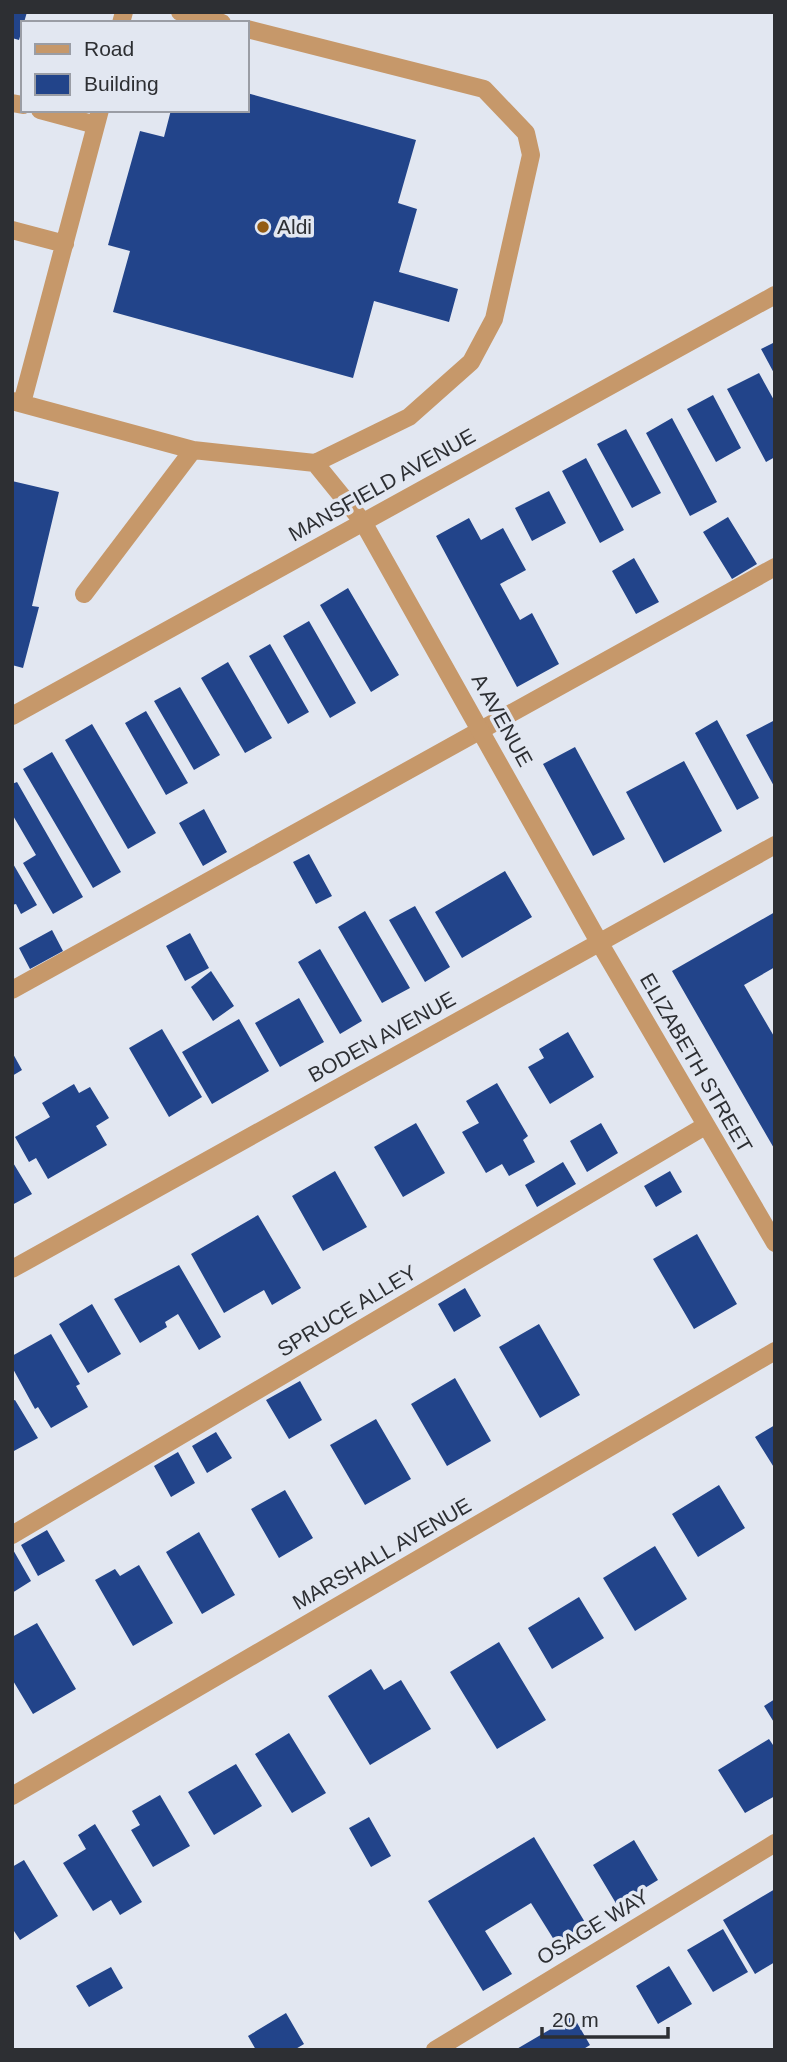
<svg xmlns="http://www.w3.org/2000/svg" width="787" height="2062" font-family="Helvetica,sans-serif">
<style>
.building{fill:#22448a}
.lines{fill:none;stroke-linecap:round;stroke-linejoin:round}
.service{stroke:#c6986a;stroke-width:18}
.minor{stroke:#c6986a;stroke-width:18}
.poi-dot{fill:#935c14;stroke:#e2e7f1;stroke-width:2.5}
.labels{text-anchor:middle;stroke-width:7;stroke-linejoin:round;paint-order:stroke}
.poi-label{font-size:21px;fill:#2d2f33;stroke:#e2e7f1;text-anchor:start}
.street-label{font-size:21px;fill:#2d2f33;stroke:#e2e7f1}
</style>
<rect width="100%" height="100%" fill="#e2e7f1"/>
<path class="building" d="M12 12H27L19 40 12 38Z
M247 93 416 140 398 203 417 209 399 272 458 289 449 322 374 301 353 378 113 312 130 251 108 245 140 131 164 137 171 110H247Z
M775 342V375L761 349Z
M759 373 775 402V457L766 462 727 389Z
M713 395 741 448 716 462 687 409Z
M672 418 717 502 690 516 646 433Z
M626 429 661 493 632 508 597 444Z
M586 458 624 530 600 543 562 471Z
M12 481 59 492 32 606 39 607 23 668 12 665Z
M549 491 566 523 532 541 515 508Z
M728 517 757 564 732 579 703 532Z
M469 518 481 540 503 528 526 570 500 584 520 620 532 613 559 664 517 687 436 536Z
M634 558 659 602 636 614 612 571Z
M348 588 399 675 371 692 320 605Z
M309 621 356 703 330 718 283 636Z
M270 644 309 712 288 724 249 656Z
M228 662 272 738 245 753 201 678Z
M180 687 220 755 194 770 154 701Z
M146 711 188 783 166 795 125 723Z
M717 720 759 798 737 810 695 733Z
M775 720V788L746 735Z
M92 724 156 833 128 849 65 740Z
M575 747 625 839 593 856 543 764Z
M52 752 121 872 93 888 23 769Z
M684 761 722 831 664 863 626 792Z
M17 782 83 897 53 914 23 863 36 855 12 814V784Z
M204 809 227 852 203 866 179 823Z
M309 854 332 896 316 904 293 862Z
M12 862 37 905 21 914 16 904 12 905Z
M505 871 532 917 462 958 435 912Z
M415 906 450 967 425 982 389 920Z
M365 911 410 988 382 1003 338 927Z
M775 912V967L744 985 775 1038V1150L672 971Z
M52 930 63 951 30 969 19 948Z
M190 933 209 968 185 981 166 946Z
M320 949 362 1021 340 1034 298 962Z
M211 971 234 1006 213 1021 191 987Z
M299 998 324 1042 280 1067 255 1023Z
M239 1019 269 1071 212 1104 182 1052Z
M162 1029 202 1097 169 1117 129 1048Z
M568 1032 594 1077 550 1104 528 1067 544 1058 539 1049Z
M12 1052 22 1070 12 1076Z
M497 1083 528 1136 523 1140 535 1162 509 1176 502 1164 486 1173 462 1132 479 1123 466 1101Z
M74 1084 79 1093 90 1087 109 1118 96 1126 107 1145 48 1179 36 1158 29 1162 15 1137 50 1117 42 1103Z
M416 1123 445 1173 403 1197 374 1147Z
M601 1123 618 1153 587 1172 570 1141Z
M12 1161 32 1194 12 1205Z
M563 1162 576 1184 537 1207 525 1185Z
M335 1171 367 1227 323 1251 292 1196Z
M670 1171 682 1192 656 1207 644 1186Z
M258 1215 301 1288 272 1305 264 1290 224 1313 191 1254Z
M697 1234 737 1304 694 1329 653 1259Z
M179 1265 221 1337 199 1350 178 1314 165 1322 167 1327 140 1343 114 1299Z
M465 1288 481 1316 454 1332 438 1304Z
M92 1304 121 1354 88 1373 59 1324Z
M539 1324 580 1395 540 1418 499 1347Z
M51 1334 80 1384 76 1386 88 1407 51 1428 38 1407 35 1409 12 1367V1356Z
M455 1378 491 1441 447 1466 411 1404Z
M300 1381 322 1420 289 1439 266 1400Z
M15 1400 38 1438 12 1452V1401Z
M376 1419 411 1479 365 1505 330 1445Z
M775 1425V1469L755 1437Z
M216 1432 232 1458 207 1473 192 1446Z
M178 1452 195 1483 171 1497 154 1466Z
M719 1485 745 1528 698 1557 672 1514Z
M285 1490 313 1538 279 1558 251 1509Z
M47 1530 65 1561 38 1576 21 1545Z
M199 1532 235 1595 202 1614 166 1552Z
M655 1546 687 1599 635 1631 603 1578Z
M12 1548 31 1581 12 1593Z
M139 1565 173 1623 133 1646 95 1580 115 1569 120 1576Z
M579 1597 604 1638 552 1669 528 1628Z
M37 1623 76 1689 33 1714 12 1679V1637Z
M499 1642 546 1720 497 1749 450 1672Z
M371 1669 384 1690 401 1680 431 1729 370 1765 328 1696Z
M775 1699V1724L764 1706Z
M289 1733 326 1793 292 1813 255 1754Z
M769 1739 775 1748V1796L745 1813 718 1770Z
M236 1764 262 1806 214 1835 188 1792Z
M160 1795 190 1846 153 1867 131 1830 140 1825 132 1811Z
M369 1817 391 1856 371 1867 349 1828Z
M95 1824 142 1902 120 1915 111 1900 93 1911 63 1863 86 1849 78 1835Z
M534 1837 586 1924 556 1943 531 1903 485 1931 512 1974 483 1991 428 1901Z
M634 1840 658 1880 617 1905 593 1865Z
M24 1860 58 1916 20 1940 12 1928V1867Z
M775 1889V1962L755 1974 723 1920Z
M723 1929 748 1972 713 1992 687 1950Z
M669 1966 692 2004 658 2024 636 1986Z
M111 1967 123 1988 89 2007 76 1986Z
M286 2013 304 2044 294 2050H256L248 2036Z
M573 2016 590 2045 582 2050H515Z"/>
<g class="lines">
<path class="service" d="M180 12 222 23
M121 23 124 12
M247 29 484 89 526 133 531 155 494 319 471 362 409 417 315 463
M12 103 23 105
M40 110 96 125
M12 230 65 244
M12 401 193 450 315 463 363 522
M22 403 100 110
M84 594 193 450
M12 990 775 567
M12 1535 705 1126
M435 2050 775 1843"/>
<path class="minor" d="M363 522 599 942 775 1243
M12 716 775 295
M12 1269 775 845
M12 1796 775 1351"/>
</g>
<circle class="poi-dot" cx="263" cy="227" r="7"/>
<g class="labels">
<g class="poi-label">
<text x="277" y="234">Aldi</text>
</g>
<g class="street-label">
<text transform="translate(382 485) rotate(-29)" y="7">MANSFIELD AVENUE</text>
<text transform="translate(502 720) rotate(61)" y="7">A AVENUE</text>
<text transform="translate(382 1037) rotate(-29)" y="7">BODEN AVENUE</text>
<text transform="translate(696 1063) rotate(60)" y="7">ELIZABETH STREET</text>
<text transform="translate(347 1311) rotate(-31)" y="7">SPRUCE ALLEY</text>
<text transform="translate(382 1554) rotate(-30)" y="7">MARSHALL AVENUE</text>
<text transform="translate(593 1927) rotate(-31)" y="7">OSAGE WAY</text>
</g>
</g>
<rect width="787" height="2062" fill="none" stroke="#2d2f33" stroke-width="28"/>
<rect x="21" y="21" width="228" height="91" fill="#e2e7f1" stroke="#9a9da5" stroke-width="2"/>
<rect x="35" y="44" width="35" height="10" fill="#c6986a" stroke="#9a9da5" stroke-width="2"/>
<text x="84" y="56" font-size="21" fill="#2d2f33">Road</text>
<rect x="35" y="74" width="35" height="21" fill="#22448a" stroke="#9a9da5" stroke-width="2"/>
<text x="84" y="91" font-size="21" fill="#2d2f33">Building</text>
<path d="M542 2027v10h126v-10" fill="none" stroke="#2d2f33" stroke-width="3.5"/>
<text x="552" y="2027" font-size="21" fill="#2d2f33" stroke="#e2e7f1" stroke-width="5" paint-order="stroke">20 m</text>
</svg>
